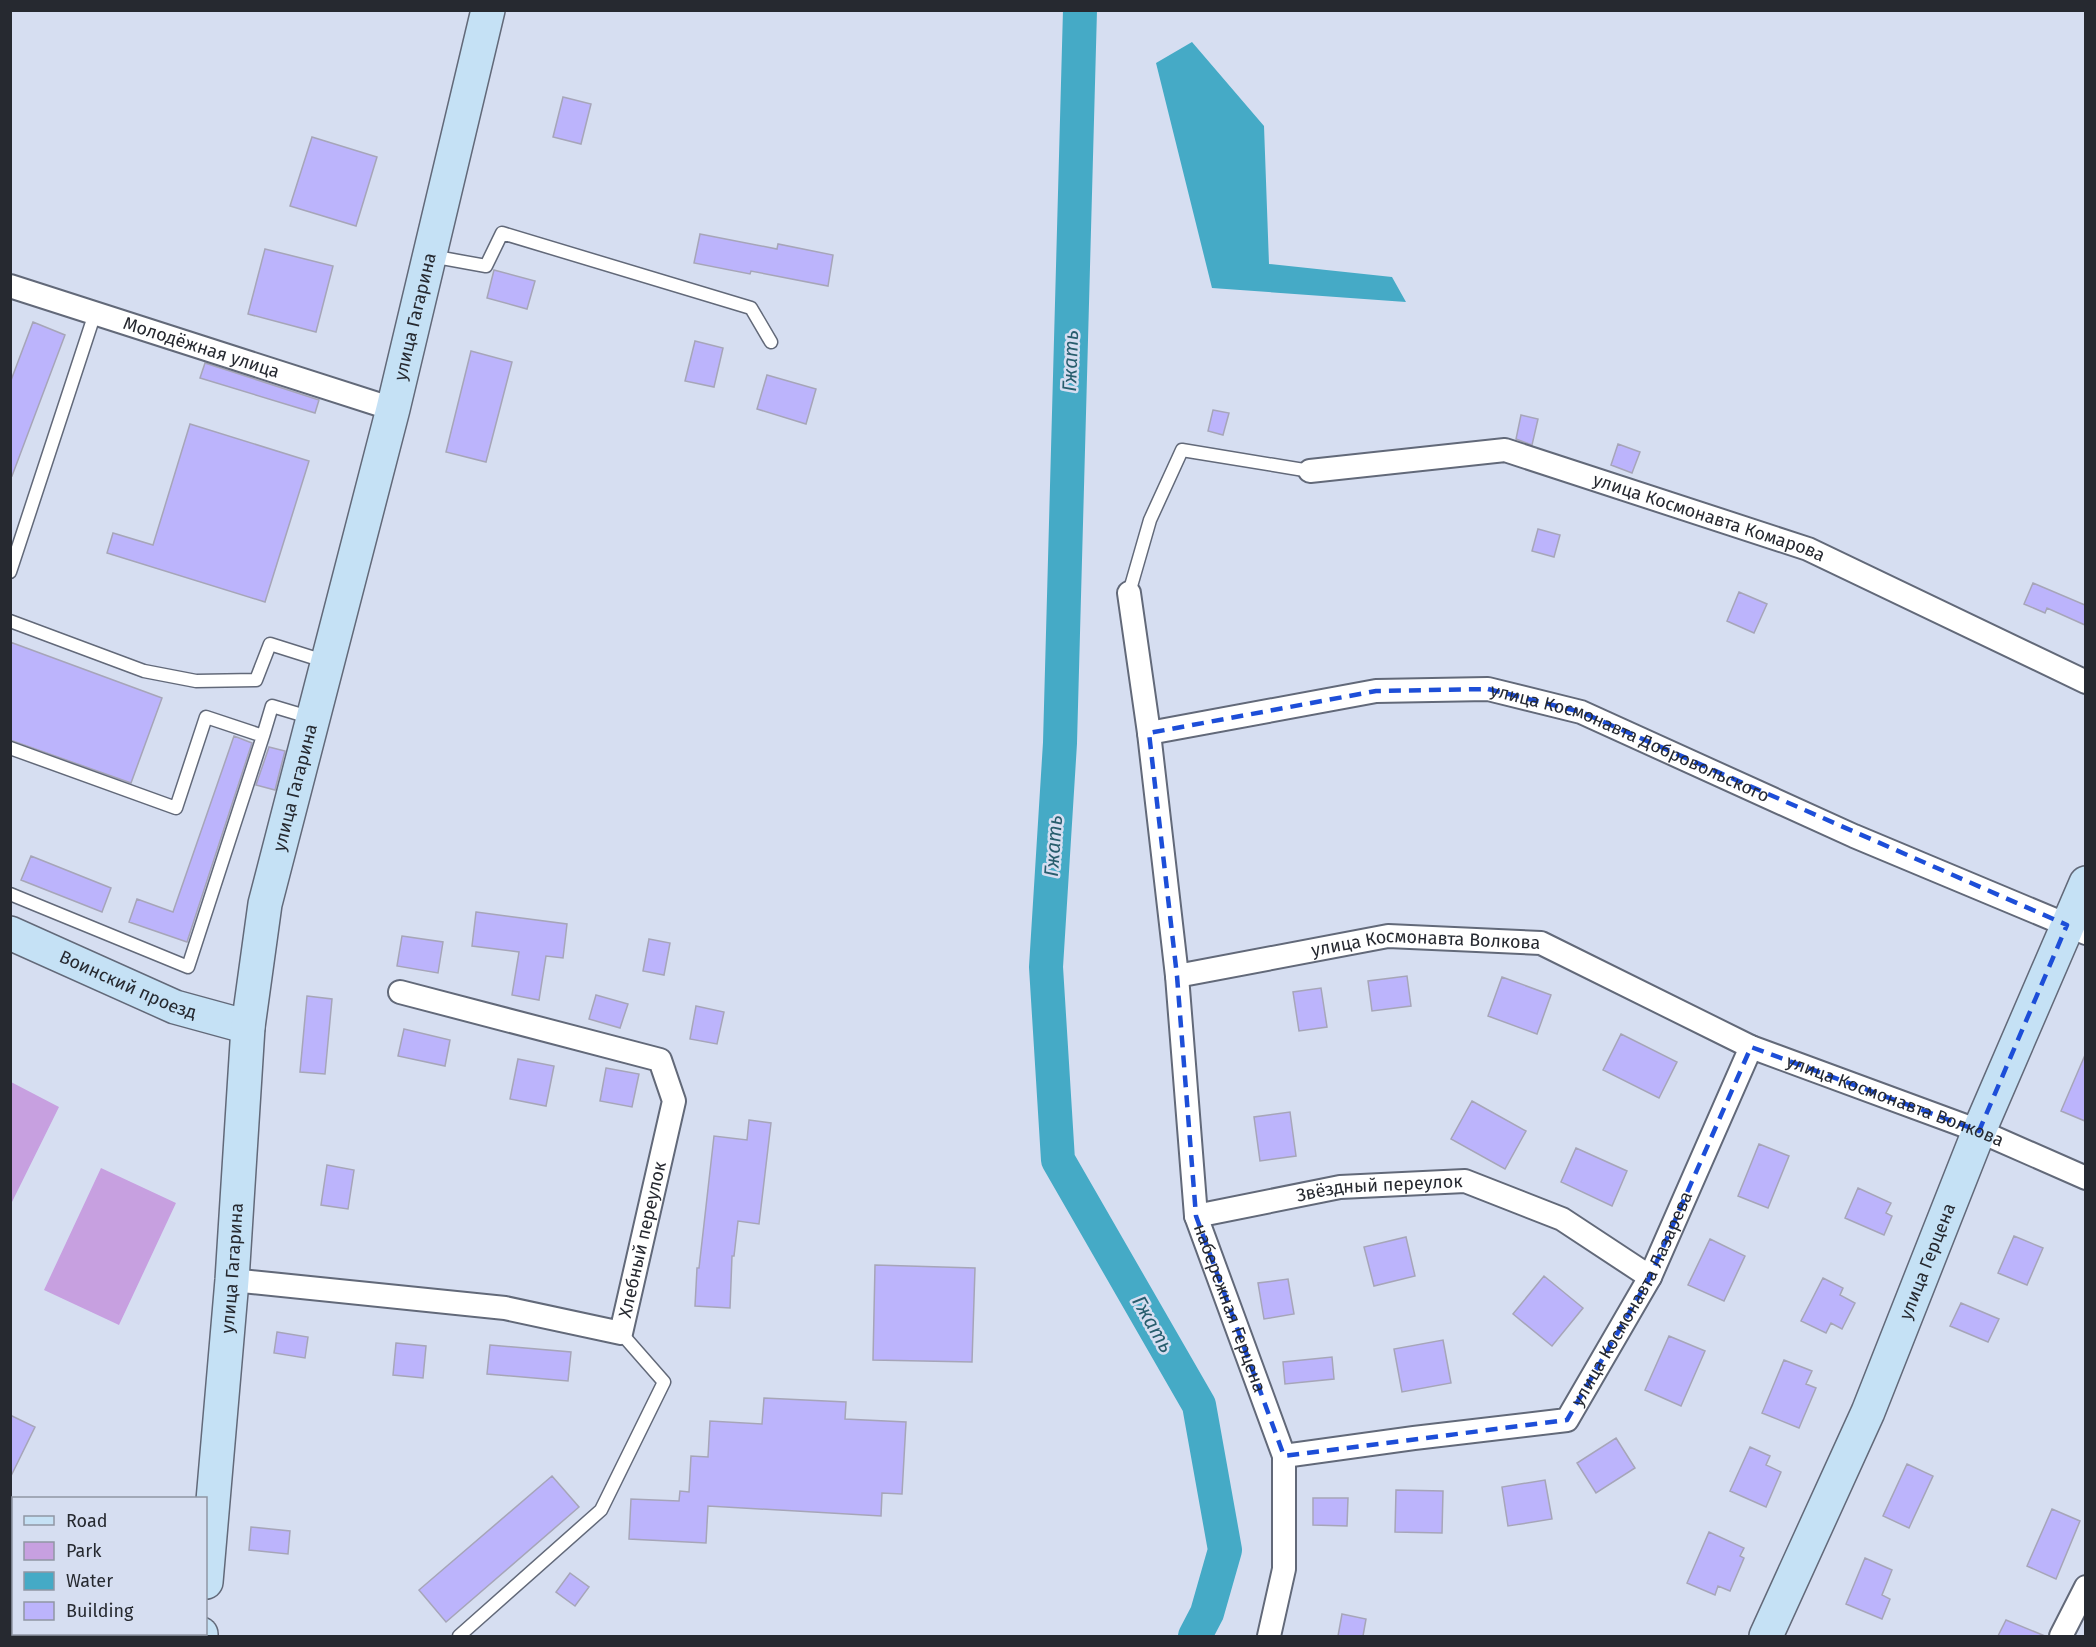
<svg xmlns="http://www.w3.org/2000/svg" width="2096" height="1647" font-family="'Fira Sans',sans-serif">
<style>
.green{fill:#c7a0e0}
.water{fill:#45aac6}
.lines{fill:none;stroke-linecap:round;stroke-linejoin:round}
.river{stroke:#45aac6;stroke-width:34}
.building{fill:#bcb4fc;stroke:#a6a5b8;stroke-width:1.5}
.lane-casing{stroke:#626979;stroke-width:15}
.street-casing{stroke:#626979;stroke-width:26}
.secondary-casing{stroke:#626979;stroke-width:36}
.lane{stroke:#fff;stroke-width:12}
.street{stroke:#fff;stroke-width:22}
.secondary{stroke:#c5e1f5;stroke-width:33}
.marked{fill:none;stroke:#1d4ed8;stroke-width:4.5;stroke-dasharray:12 8;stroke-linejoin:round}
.labels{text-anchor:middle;stroke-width:5;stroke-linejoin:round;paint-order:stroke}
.street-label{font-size:18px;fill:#262930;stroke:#d6def1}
.water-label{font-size:20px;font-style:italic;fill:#275d6d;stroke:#d6def1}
</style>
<rect width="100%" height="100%" fill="#d6def1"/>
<path class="green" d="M11 1082 59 1107 11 1204Z
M101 1168 176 1203 119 1325 44 1290Z"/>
<path class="water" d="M1192 42 1264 126 1269 264 1392 277 1406 302 1212 288 1156 63Z"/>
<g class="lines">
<path class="river" d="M1080 10 1060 743 1046 967 1058 1160 1199 1405 1225 1550 1207 1613 1195 1636"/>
</g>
<path class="building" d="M563 97 591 104 581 144 553 137Z
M312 137 377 157 356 226 290 206Z
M700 234 777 249 778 244 833 255 828 286 751 271 750 274 694 263Z
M265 249 333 266 316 332 248 314Z
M494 270 535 281 527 309 487 298Z
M33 322 65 335 12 476 10 475V383Z
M695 341 723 348 714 387 685 381Z
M471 351 512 362 486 462 446 452Z
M205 363 319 400 315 413 200 378Z
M767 375 816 389 806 424 757 409Z
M1213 410 1229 413 1223 435 1208 431Z
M1521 415 1538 419 1532 445 1516 439Z
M190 424 309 461 265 602 107 553 113 533 153 545Z
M1618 444 1640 452 1632 473 1611 465Z
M1538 529 1560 535 1554 557 1532 551Z
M2033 583 2085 605V625L2047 608 2045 613 2024 604Z
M1739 592 1767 604 1754 633 1727 621Z
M10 642 162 698 131 783 10 740Z
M234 736 252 743 187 942 129 922 137 899 173 912Z
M269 747 285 751 275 790 256 785Z
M31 856 111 888 102 912 21 880Z
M476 912 567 924 563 958 546 956 539 1000 512 995 519 952 472 946Z
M402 936 443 942 438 973 397 966Z
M649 939 670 943 664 975 643 971Z
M1407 976 1411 1006 1372 1011 1368 981Z
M1502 977 1551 995 1537 1034 1488 1016Z
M1321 988 1327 1027 1299 1031 1293 992Z
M596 995 628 1004 620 1028 589 1019Z
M307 996 332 999 325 1074 300 1072Z
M696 1006 724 1012 717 1044 690 1039Z
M404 1029 450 1040 445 1066 398 1056Z
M1621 1034 1677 1062 1659 1098 1603 1070Z
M2085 1055V1121L2061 1111Z
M518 1059 554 1066 546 1106 510 1099Z
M606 1068 639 1074 632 1107 600 1101Z
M1472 1101 1526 1131 1505 1169 1451 1139Z
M1290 1112 1296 1156 1260 1161 1254 1117Z
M749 1120 771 1123 759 1224 738 1221 734 1256H732L730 1308 695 1306 697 1268H699L714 1136 747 1140Z
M1759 1144 1789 1156 1768 1208 1738 1196Z
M1576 1148 1627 1171 1612 1206 1561 1182Z
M327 1165 354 1170 348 1209 321 1205Z
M1858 1188 1891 1203 1886 1213 1892 1216 1884 1235 1845 1218Z
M2014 1236 2043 1248 2027 1285 1998 1273Z
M1406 1237 1415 1276 1374 1286 1364 1247Z
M1710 1239 1745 1256 1724 1301 1688 1285Z
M875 1265 975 1268 972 1362 873 1360Z
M1544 1276 1583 1308 1552 1346 1513 1314Z
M1823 1278 1843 1288 1840 1295 1855 1303 1842 1329 1831 1323 1826 1333 1801 1321Z
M1288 1279 1294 1314 1264 1319 1258 1283Z
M1961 1303 1999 1319 1988 1342 1950 1326Z
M277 1332 308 1337 305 1358 274 1353Z
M1669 1336 1705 1351 1681 1406 1645 1390Z
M1443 1340 1451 1383 1402 1392 1394 1349Z
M396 1343 426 1346 423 1378 393 1375Z
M490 1345 571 1352 568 1381 487 1374Z
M1332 1357 1334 1379 1285 1384 1283 1362Z
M1784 1360 1812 1371 1806 1384 1816 1388 1799 1428 1762 1413Z
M764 1398 846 1402 845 1419 906 1422 902 1494 882 1493 881 1516 708 1506 706 1543 629 1539 631 1499 679 1501 680 1491 689 1492 691 1456 708 1457 710 1421 762 1424Z
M10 1415 35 1427 10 1478Z
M1616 1438 1635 1468 1596 1493 1577 1463Z
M1750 1447 1770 1456 1766 1465 1781 1472 1766 1507 1730 1491Z
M1907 1464 1933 1476 1909 1528 1883 1516Z
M552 1476 579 1507 446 1622 419 1590Z
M1545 1480 1552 1519 1508 1526 1502 1487Z
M1396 1490 1443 1491 1442 1533 1395 1532Z
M1313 1498H1348L1347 1526 1313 1525Z
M2052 1509 2080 1521 2056 1579 2027 1566Z
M251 1527 290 1531 288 1554 249 1550Z
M1709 1532 1744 1548 1740 1556 1744 1558 1730 1591 1718 1586 1715 1595 1687 1583Z
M1865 1558 1892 1570 1882 1595 1890 1599 1882 1619 1846 1604Z
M570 1573 589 1587 575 1606 556 1592Z
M1342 1614 1366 1619 1363 1636H1338Z
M2006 1620 2045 1636H1998Z"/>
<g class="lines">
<g class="lane-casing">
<path id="lane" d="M431 256 486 266 502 233 751 308 771 342
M10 572 95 313
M1129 593 1150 520 1182 450 1310 471
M10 621 144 671 196 681 256 680 270 644 327 662
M10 748 176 808 206 717 263 736 272 706 312 718
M10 894 188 967 263 736
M11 1629 14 1630
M21 1634 29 1636
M459 1636 601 1510 664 1382 621 1333"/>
</g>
<g class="street-casing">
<g id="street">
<path id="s1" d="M10 286 393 409"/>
<path id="s2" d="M1310 471 1505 450 1808 549 2086 682"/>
<path id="s3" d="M1129 593 1149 733 1177 976 1388 936 1541 943 1751 1047 1979 1131 2086 1178"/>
<path id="s4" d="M1149 733 1376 691 1488 689 1581 712 1854 836 2086 933"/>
<path id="s5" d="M1177 976 1196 1216 1284 1456V1569L1269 1636"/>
<path id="s6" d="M1196 1216 1340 1187 1465 1181 1562 1219 1650 1277"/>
<path id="s7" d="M232 1280 505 1308 621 1333 674 1101 660 1060 400 992"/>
<path id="s8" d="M1284 1456 1414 1438 1567 1420 1650 1277 1751 1047"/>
<path d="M2061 1636 2086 1587"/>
</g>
</g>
<g class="secondary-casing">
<g id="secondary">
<path id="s9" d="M10 933 175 1007 248 1027"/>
<path id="s10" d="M206 1582 232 1280 248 1027 265 904 393 409 488 10"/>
<path d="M201 1636V1634"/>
<path id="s11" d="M1766 1636 1868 1412 1979 1131 2086 883"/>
</g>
</g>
<use href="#lane" class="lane"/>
<use href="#street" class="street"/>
<use href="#secondary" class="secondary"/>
</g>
<path class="marked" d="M1488 689 1581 712 2067 925 1979 1131 1751 1047 1650 1277 1567 1420 1284 1456 1196 1216 1177 976 1149 733 1376 691Z"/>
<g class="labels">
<g class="street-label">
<text dy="6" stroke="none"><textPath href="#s10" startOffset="1287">улица Гагарина</textPath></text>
<text dy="6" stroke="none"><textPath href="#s1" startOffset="201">Молодёжная улица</textPath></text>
<text dy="6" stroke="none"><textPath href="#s2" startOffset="411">улица Космонавта Комарова</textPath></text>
<text dy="6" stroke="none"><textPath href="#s4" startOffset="495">улица Космонавта Добровольского</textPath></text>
<text dy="6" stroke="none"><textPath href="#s10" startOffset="801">улица Гагарина</textPath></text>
<text dy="6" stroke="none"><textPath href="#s3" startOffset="638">улица Космонавта Волкова</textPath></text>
<text dy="6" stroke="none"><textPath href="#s9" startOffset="129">Воинский проезд</textPath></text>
<text dy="6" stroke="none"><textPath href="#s3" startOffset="1142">улица Космонавта Волкова</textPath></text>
<text dy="6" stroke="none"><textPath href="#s6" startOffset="186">Звёздный переулок</textPath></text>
<text dy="6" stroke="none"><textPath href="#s7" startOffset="489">Хлебный переулок</textPath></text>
<text dy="6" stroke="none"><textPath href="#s11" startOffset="408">улица Герцена</textPath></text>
<text dy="6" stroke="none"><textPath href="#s10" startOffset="315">улица Гагарина</textPath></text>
<text dy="6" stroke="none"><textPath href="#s8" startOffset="423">улица Космонавта Лазарева</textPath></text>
<text dy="6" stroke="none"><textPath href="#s5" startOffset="339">набережная Герцена</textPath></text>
</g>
<g class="water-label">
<text transform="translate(1070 361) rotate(-88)" y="7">Гжать</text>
<text transform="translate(1053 846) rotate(-86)" y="7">Гжать</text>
<text transform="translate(1153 1324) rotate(60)" y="7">Гжать</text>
</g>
</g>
<rect width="2096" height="1647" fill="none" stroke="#262930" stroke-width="24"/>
<rect x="12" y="1497" width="195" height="138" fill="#d6def1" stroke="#9096a4" stroke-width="1.5"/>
<rect x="24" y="1516" width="30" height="9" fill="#c5e1f5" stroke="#9096a4" stroke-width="1.5"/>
<text x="66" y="1527" font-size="18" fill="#262930">Road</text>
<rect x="24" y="1542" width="30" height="18" fill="#c7a0e0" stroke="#9096a4" stroke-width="1.5"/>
<text x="66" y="1557" font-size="18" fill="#262930">Park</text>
<rect x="24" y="1572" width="30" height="18" fill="#45aac6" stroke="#9096a4" stroke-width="1.5"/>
<text x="66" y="1587" font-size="18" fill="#262930">Water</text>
<rect x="24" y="1602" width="30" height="18" fill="#bcb4fc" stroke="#9096a4" stroke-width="1.5"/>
<text x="66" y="1617" font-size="18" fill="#262930">Building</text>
</svg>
